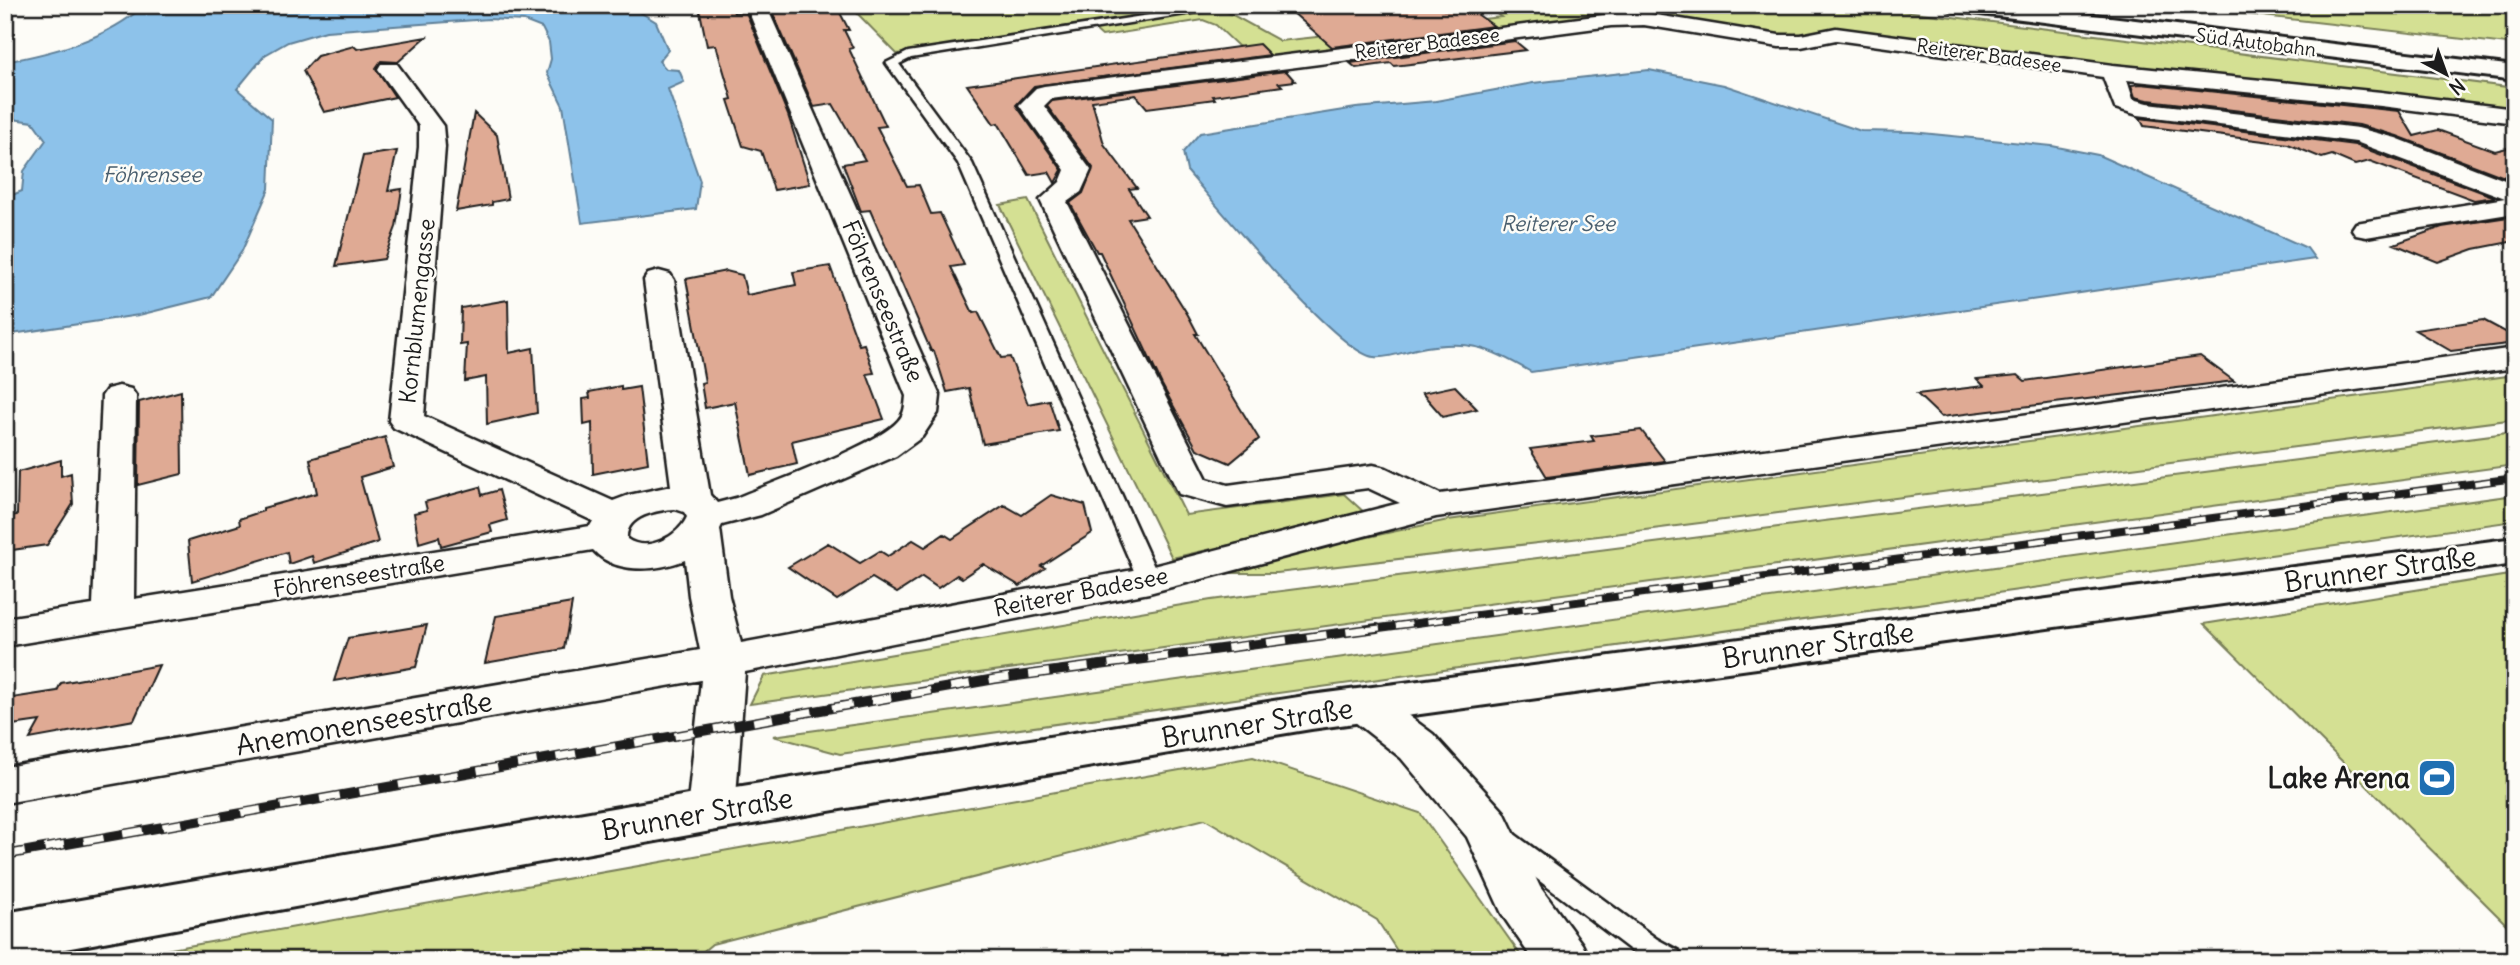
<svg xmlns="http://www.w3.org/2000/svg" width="2520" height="965" font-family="Delius,sans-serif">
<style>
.green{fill:#d4e093;stroke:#787e58;stroke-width:2}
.water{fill:#8dc2ea;stroke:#608098;stroke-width:2}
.building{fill:#dfaa94;stroke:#1c1c1c;stroke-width:2}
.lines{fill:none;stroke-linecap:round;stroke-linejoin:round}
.service-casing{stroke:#1c1c1c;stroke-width:5}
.minor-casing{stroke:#1c1c1c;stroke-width:5}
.secondary-casing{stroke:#1c1c1c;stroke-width:6}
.motorway-casing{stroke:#1c1c1c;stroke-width:6}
.service{fill:#fdfcf7;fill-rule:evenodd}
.minor{fill:#fdfcf7;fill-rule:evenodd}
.secondary{fill:#fdfcf7;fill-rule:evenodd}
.motorway{fill:#fdfcf7;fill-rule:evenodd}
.rail-far1-casing{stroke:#1c1c1c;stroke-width:8}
.rail-casing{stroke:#1c1c1c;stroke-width:10}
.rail-far1{stroke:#fdfcf7;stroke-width:5;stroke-dasharray:16;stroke-linecap:butt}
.rail{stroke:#fdfcf7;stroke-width:7;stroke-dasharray:20;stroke-linecap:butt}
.labels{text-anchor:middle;stroke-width:5;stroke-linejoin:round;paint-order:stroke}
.far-street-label{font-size:19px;fill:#1c1c1c;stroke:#fdfcf7}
.far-water-label{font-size:21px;font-style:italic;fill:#495e6e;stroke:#fdfcf7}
.street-label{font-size:23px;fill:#1c1c1c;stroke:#fdfcf7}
.near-street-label{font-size:28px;fill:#1c1c1c;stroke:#fdfcf7}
.near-poi-label{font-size:28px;font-weight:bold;fill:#1c1c1c;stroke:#fdfcf7;text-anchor:end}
</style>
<rect width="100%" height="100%" fill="#fdfcf7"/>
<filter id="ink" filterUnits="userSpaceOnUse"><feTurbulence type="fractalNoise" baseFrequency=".0143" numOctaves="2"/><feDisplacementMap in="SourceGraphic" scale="14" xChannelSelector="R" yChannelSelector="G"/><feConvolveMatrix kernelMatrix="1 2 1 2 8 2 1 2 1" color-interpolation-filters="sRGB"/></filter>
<g filter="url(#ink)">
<path class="green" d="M849 5 1045 9 1071 5H1218L897 54Z
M1484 5H1857L2515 88V112L2119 70 1923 39 1839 32 1783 38 1648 13 1490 28 1268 58 1238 46 1216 25 1203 20 1102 36 1094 29 1222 9 1280 41 1501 17Z
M2167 5H2515V45Z
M1028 200 1186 515 1344 494 1366 514 1172 558 1000 205Z
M2515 375V419L1598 536 1277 573H1200L1448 520Z
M2515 432V465L750 704 764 676 1211 600Z
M2515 495V521L840 754 773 736Z
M2515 574V933L2204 624Z
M1253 757 1420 813 1524 960H1403L1377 920 1205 819 712 944 693 960H109Z"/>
<path class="water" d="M145 5H638L640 12 656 22 668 50 659 61 666 69 679 70 684 82 668 89 700 181 696 209 582 223 563 106 547 73 551 59 549 42 542 28 524 21 489 19 326 31 288 42 265 55 237 89 272 119 269 189 242 251 211 297 139 315 5 335V198L22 191 24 171 46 140 33 122 5 118V62C56 52 105 40 145 5Z
M1649 70 1724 85 1861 131 1912 132 2052 146 2098 155 2307 248 2315 259 1531 372C1487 346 1467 339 1416 349 1404 352 1386 359 1374 357 1338 354 1216 204 1187 171L1183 152 1200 133 1356 108 1436 101 1533 83Z"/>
<path class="building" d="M731 5 734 13 746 12 788 115 810 184 774 190 761 151 743 146 728 100 732 99 716 45 707 46 699 7Z
M798 5H836L849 30H844L853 48 849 49 886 126 877 127 907 186 919 185 931 214 940 213 964 265 951 267 973 313 978 312 1001 358 1010 357 1028 404 1049 400 1059 431 983 444 969 388 947 392 934 351H931L870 210 861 211 843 164 865 160 833 104 814 107 771 9Z
M1284 5H1438L1444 10 1467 7 1494 26 1332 47Z
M426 37 398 62 381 61 376 68 395 97 324 112 303 71 317 56 354 46 357 49Z
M1515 41 1526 50 1394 66 1391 63 1356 68 1350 63Z
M1259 44 1270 55 1034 86 1016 105 1062 170 1055 183 1049 172 1029 175 998 123 994 124 967 85Z
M1286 71 1295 81 1279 83 1282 86 1213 96 1215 99 1147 108 1136 95 1092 101 1104 144 1137 188 1129 189 1147 216 1128 219 1188 315 1198 334H1195L1259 439 1230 463 1197 449 1162 385 1100 252H1097L1070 203 1083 193 1093 168 1047 106 1052 101Z
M2141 84 2399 111 2414 136 2438 130 2495 151 2515 146V181L2397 136 2359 125 2148 100 2135 97 2131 85Z
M474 113 497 135 508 199 492 202V205L456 211Z
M2140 118 2355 145 2495 197 2474 200 2370 161 2355 165 2332 155 2322 158 2288 144 2144 126Z
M397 151 388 191 402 189 396 227 384 259 336 266 363 156Z
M2515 216V241L2474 249 2438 262 2394 244 2442 227Z
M830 266 859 345 864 344 874 373 867 374 884 419 792 441 797 464 750 475 735 402 705 408 701 383 705 382 686 279 726 271 742 275 747 295 796 285 793 272Z
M508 300 509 353 533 348 537 413 487 424 486 377 465 381 467 344 460 345 461 308Z
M2483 320 2515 337V343L2451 351 2415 330Z
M2200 356 2234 381 1941 417 1917 394 1984 386 1977 379 2018 375 2025 381Z
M621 386V390L639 387 648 463 593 474 592 423 584 425 583 399 590 398 589 392Z
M1455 386 1477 409 1443 417 1422 393Z
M181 391 182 474 138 485 139 402Z
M1641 430 1665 461 1547 477 1530 449 1594 441 1591 436Z
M385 437 393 467 360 477 378 542 314 563 312 556 289 564 287 552 192 581 188 541 240 525 239 519 263 511V508L317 493 310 459Z
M61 460V476L71 473 73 504 47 545 5 551V517L17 515 18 472Z
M480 487 482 495 499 490 507 520 490 525 492 532 441 546 439 537 419 543 414 513 427 510 425 502Z
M1051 495 1085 505 1092 533 1041 566 1045 568 1020 586 983 564 962 578 957 575 938 588 922 577 897 593 872 578 837 600 788 567 828 543 860 563 880 551 888 556 913 540 925 547 944 534 952 539 1004 505 1022 515Z
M572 603 564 649 485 663 496 616Z
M427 625 416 667 334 681 348 638Z
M159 665 134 720 30 739 40 721 5 726V699L57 691 61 683Z"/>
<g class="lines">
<g class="service-casing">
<path id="service" d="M1214 5H1242L911 58 899 64 972 163 1160 580 1156 585H1142L1138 580 958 163 886 63 908 52Z
M1504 830 1513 833 1657 939 1679 951 1683 960H1644L1637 955 1495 847 1491 840 1495 833Z"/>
</g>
<g class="minor-casing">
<path id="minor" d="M746 5H766L940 396 938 413 922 437 896 456 761 515 722 525 720 529 729 596 741 643 1149 567 1400 503 1368 488 1227 507 1179 494 1040 200 1060 182 1065 170 1019 105 1036 88 1044 86 1611 14 1644 13 1779 35H1801L1836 28 2113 65 2381 92 2515 109V123L2381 106 2127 80 2133 99 2148 103 2358 128 2396 138 2515 184V213L2366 237 2356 235 2352 229 2356 223 2505 198 2356 142 2138 115 2115 108 2103 77 1836 40 1801 47H1779L1644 25 1611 26 1051 99 1044 106 1091 170 1081 192 1067 202 1207 479 1228 485 1373 465 1386 468 1440 494 2515 348V368L1436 517 1149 593 745 672 735 811 728 824 711 830 694 824 687 811 701 680 5 803V767L700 650 689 596 685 560C656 571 616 575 593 550L5 646V618L93 605 102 396 107 389 119 386 131 389 136 396 134 599 590 526 593 521 394 428 389 421 419 147V126L378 69 381 64H397L443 126 445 147 424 416 613 501 629 495 671 486 644 280 648 274 659 271 670 274 674 280 710 495 717 503 736 498C771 483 876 446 898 421 905 414 905 405 906 396ZM675 509 684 512 687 517C678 537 647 553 627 539 625 516 657 510 675 509Z
M1366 691 1382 696 1433 734 1504 812 1540 887 1582 944 1590 960H1533L1503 916 1467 837 1401 758 1350 718 1344 707 1350 696Z"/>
</g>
<g class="secondary-casing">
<path id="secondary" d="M2515 538V564L1311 729 711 831 5 960V913L711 791 1311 695Z"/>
</g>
<g class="motorway-casing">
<path id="motorway" d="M1946 5H2011L2515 66V80L1956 11 1949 9Z"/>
</g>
<use href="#service" class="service"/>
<use href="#minor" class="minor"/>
<use href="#secondary" class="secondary"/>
<use href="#motorway" class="motorway"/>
<g class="rail-far1-casing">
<path id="rail-far1" d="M1364 630 2515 478"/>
</g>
<g class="rail-casing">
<path id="rail" d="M5 855 995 679 1377 628"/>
</g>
<use href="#rail-far1" class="rail-far1"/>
<use href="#rail" class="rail"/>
</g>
</g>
<defs>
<g id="stadium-square" transform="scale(2.0125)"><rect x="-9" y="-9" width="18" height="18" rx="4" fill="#1f6fb2" stroke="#fdfcf7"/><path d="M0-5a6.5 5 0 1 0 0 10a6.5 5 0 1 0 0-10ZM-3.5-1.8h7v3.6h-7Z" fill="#fff"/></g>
</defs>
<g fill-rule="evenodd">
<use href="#stadium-square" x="2437" y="778"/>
</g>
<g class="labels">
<g class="far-street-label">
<text transform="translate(2256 42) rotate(7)" y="7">Süd Autobahn</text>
<text transform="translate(1427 43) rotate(-7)" y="7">Reiterer Badesee</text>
<text transform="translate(1989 55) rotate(8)" y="7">Reiterer Badesee</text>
</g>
<g class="far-water-label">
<text x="152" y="182">Föhrensee</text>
<text x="1558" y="231">Reiterer See</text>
</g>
<g class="street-label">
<text transform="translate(883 301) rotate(67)" y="8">Föhrenseestraße</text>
<text transform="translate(417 311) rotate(-84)" y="8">Kornblumengasse</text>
<text transform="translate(359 576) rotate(-9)" y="8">Föhrenseestraße</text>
<text transform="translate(1081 592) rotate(-11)" y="8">Reiterer Badesee</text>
</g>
<g class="near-street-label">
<text transform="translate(2380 569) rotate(-8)" y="10">Brunner Straße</text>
<text transform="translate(1818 645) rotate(-8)" y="10">Brunner Straße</text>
<text transform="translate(364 723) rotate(-10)" y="10">Anemonenseestraße</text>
<text transform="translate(1257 723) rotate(-9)" y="10">Brunner Straße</text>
<text transform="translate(697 814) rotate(-10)" y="10">Brunner Straße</text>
</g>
<g class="near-poi-label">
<text x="2410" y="788">Lake Arena</text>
</g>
</g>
<rect width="2520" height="965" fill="none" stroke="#fdfcf7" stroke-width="28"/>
<rect x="14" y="14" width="2492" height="937" fill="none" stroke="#1c1c1c" stroke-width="2.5" filter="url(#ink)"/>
<g transform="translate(2446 74) rotate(139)" stroke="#fdfcf7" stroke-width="5" paint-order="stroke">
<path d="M0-5L12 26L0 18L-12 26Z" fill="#1c1c1c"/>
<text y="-10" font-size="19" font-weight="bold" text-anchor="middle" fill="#1c1c1c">N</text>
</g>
</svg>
